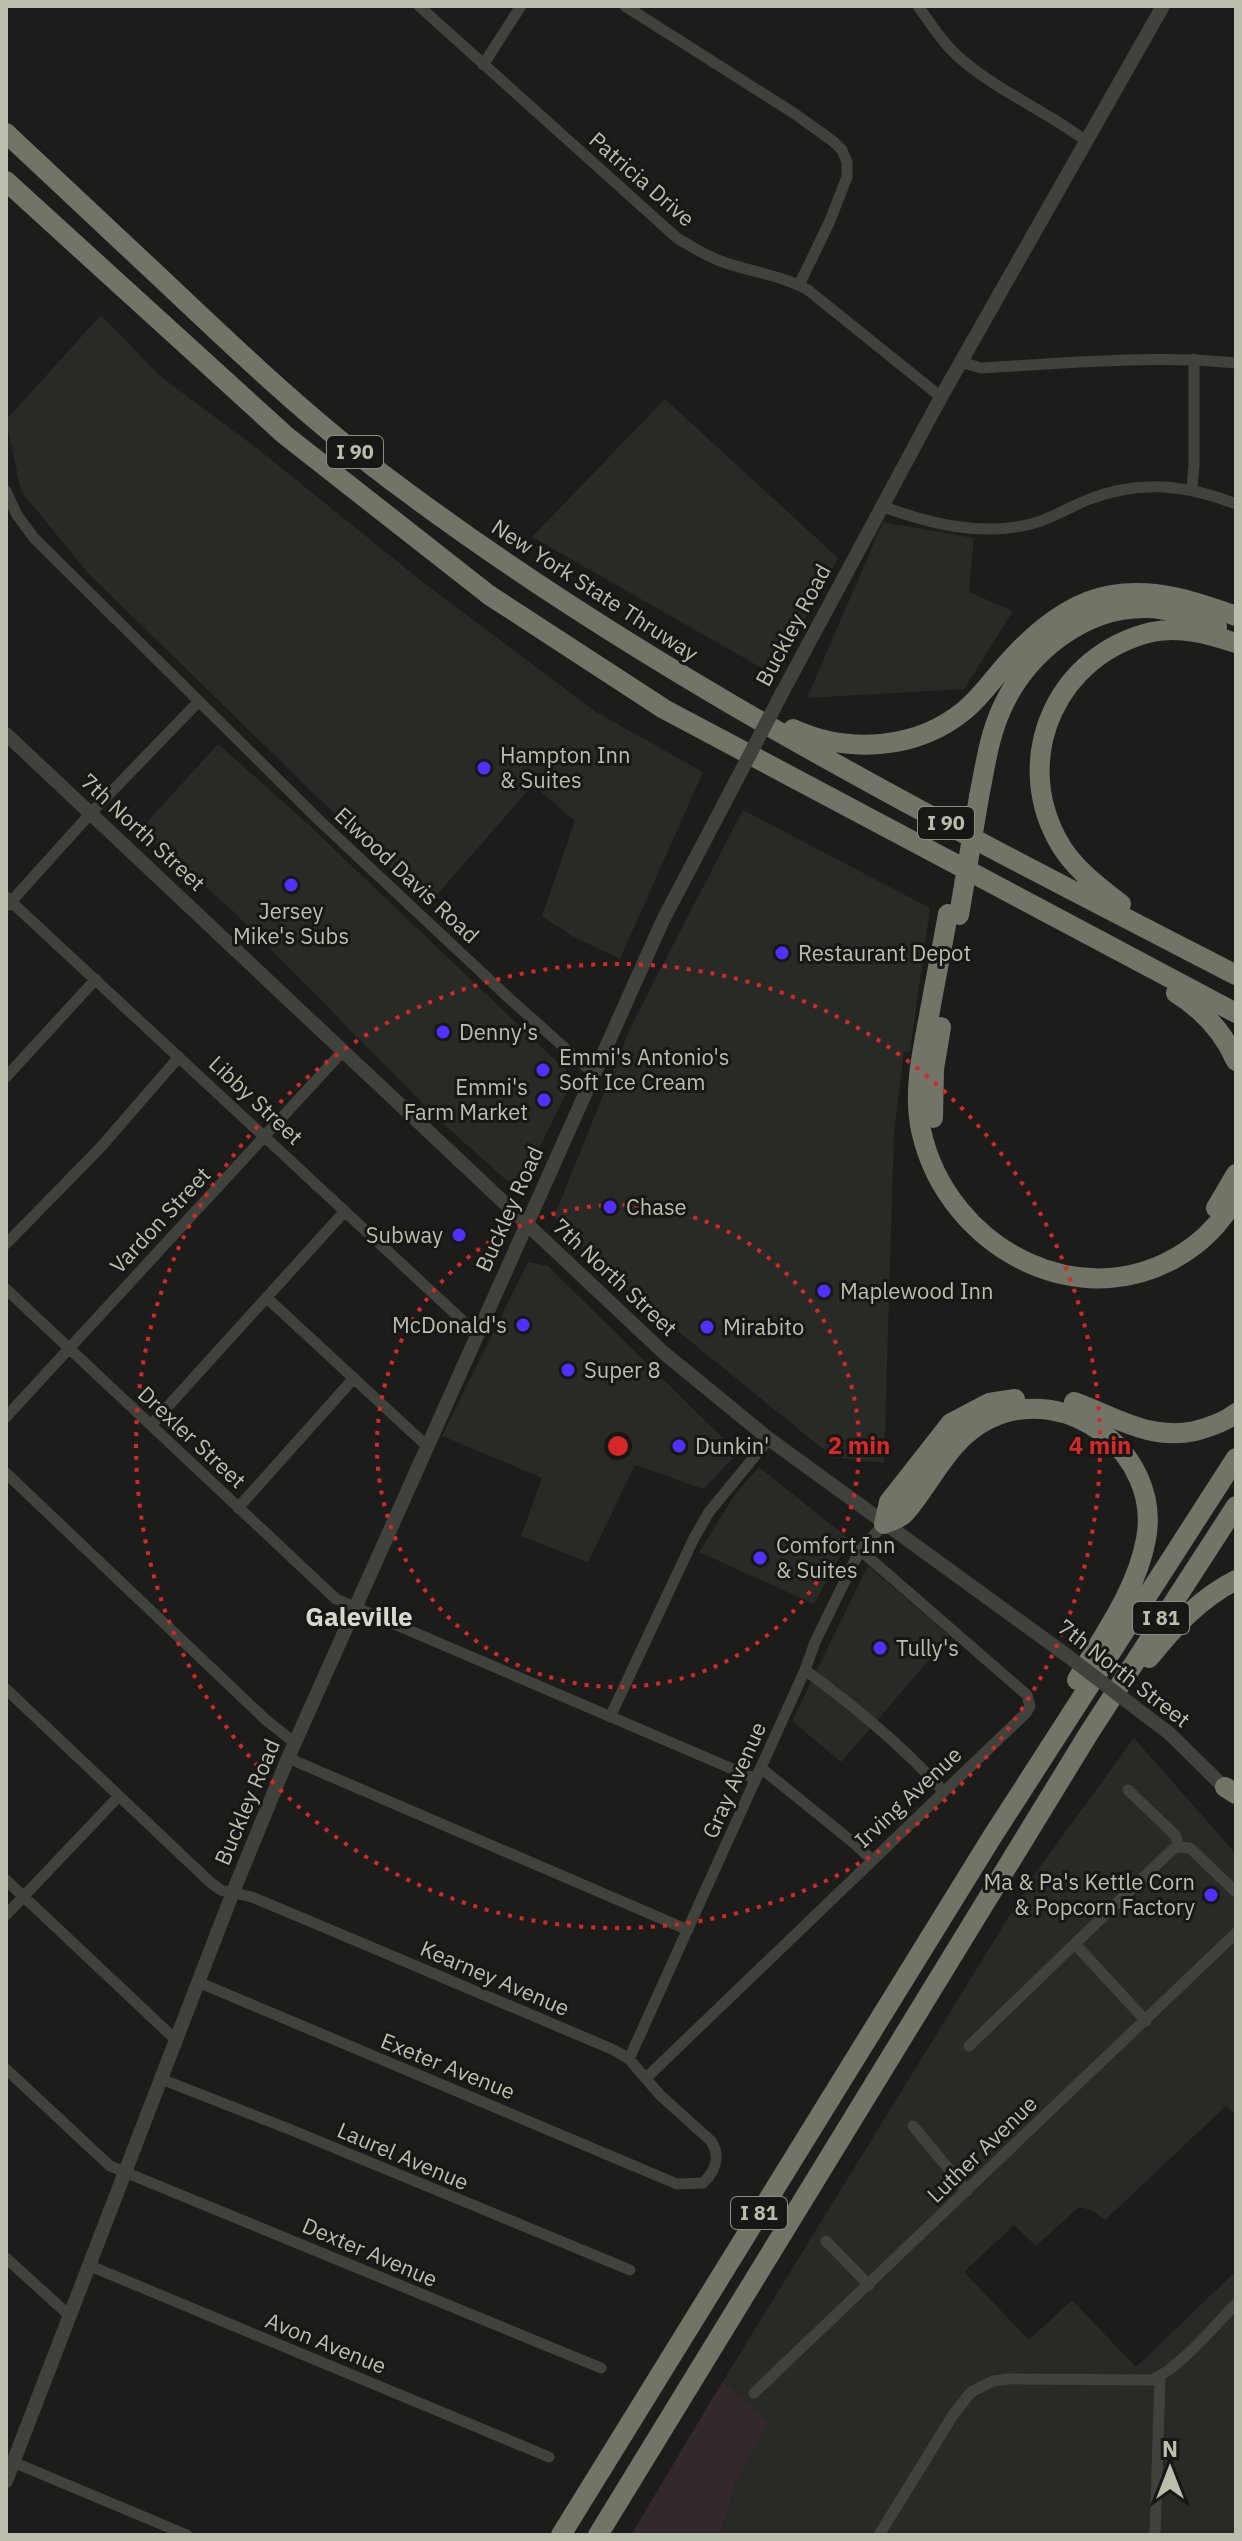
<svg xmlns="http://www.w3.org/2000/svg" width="1242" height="2541" font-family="'IBM Plex Sans',sans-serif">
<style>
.built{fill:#282a26}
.green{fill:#33282c}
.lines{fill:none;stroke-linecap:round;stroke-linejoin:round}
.minor{stroke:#40433b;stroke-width:11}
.tertiary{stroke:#40433b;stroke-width:14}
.motorway{stroke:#717466;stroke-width:20}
.tertiary-bridge{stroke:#40433b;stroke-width:14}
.motorway-bridge{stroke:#717466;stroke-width:20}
.ring{fill:none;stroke:#d62828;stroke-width:4;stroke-dasharray:4 8}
.poi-dot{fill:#5130ff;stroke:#171815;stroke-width:3}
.labels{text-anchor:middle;stroke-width:6;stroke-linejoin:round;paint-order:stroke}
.shield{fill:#171815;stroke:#898c7f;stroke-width:2}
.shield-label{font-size:20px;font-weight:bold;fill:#babeac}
.street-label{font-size:22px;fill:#babeac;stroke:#171815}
.poi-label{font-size:22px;fill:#babeac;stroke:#171815;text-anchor:start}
.quarter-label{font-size:26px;font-weight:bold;fill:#d6d9cd;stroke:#171815}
.centre{fill:#d62828;stroke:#171815;stroke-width:4}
.ring-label{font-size:24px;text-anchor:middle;font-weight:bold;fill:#d62828;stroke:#171815;stroke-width:6;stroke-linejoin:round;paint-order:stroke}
</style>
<rect width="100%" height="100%" fill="#1c1d1a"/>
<path class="built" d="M101 315 160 376 263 453 420 580 596 712 703 772 620 959 574 937 542 916 575 821 533 785 428 905 88 573 21 491 6 420Z
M665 399 838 558 774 675 532 537Z
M883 522 974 538 969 592 1013 611 964 689 807 698Z
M218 744 309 825 574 1078 520 1186 506 1180 436 1117 232 910 140 830Z
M743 810 930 908 910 1052H904L894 1132 884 1463 833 1457 611 1277 554 1217 631 1026Z
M528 1262 548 1266 738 1453 703 1489 635 1465 588 1562 521 1536 542 1478 442 1436Z
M759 1467 849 1539 814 1604 699 1552 736 1493Z
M868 1566 950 1636 841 1762 792 1721Z
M1134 1738 1236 1854V2115L1226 2106 1105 2220 1091 2210 1079 2207 1036 2246 1014 2225 964 2272 1029 2340 1072 2300 1136 2367 1236 2271V2535H721L735 2483 767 2422 723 2381 1037 1871Z"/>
<path class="green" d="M723 2381 768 2422 735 2483 721 2535H631Z"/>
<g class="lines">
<path class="minor" d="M419 6 677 238C692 247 706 256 723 262 751 272 781 275 808 290L941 397
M625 6 795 114 834 142 842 150 847 162V177L829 223 799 285
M918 6C931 24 944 45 961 59 999 92 1047 111 1086 141
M483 65 521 6
M961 362 981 368C1066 363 1151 355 1236 363
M1192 489 1194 465V359
M6 491 17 515 34 538 321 822 510 999 594 1074
M881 506C928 523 980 537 1031 524 1051 519 1068 508 1087 500 1138 480 1186 484 1236 504
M6 897 477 1334
M8 905 91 813 199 701
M6 1077 96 979
M6 1244 100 1148 179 1057
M6 1289 336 1599 756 1779
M267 1298 427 1446
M6 1417 344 1050
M151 1425 345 1211
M6 1473 266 1720 295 1743
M238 1508 354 1378
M805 1670C854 1706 903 1746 943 1791
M6 1689 211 1883 221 1890 252 1897 371 1947 614 2050 629 2059 660 2095 711 2141C721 2157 716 2170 703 2183L677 2184 198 1982
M610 1717 694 1538 709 1512 769 1439
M288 1758 688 1930
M761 1768 855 1844 871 1859
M1128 1790 1175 1835 1179 1847
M1179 1847 1190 1848 1236 1892
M6 1880 176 2040
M6 1915 119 1796
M1076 1945 1146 2021
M969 2046 1173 1849 1179 1847
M629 2059 805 1670 815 1642 860 1550 884 1524
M6 2069 110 2166 601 2368
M646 2078 1026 1713 1030 1706 1027 1695 860 1550
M161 2079 289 2129 630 2270
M913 2126 967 2191
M826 2241 869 2285
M6 2258 70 2316
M88 2265 549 2457
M754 2393 1236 1933
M13 2462 187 2535
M879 2535 953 2415 971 2392 993 2381 1009 2379 1151 2380C1178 2370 1214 2326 1236 2304
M1155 2535 1160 2377"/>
<path class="tertiary" d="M782 693 941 397 1163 6
M6 734 664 1353 769 1439 1065 1654
M1145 1715 1169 1733 1230 1793
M6 2481 233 1892 288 1758 663 920 736 781"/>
<path class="motorway" d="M6 133C59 183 112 232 165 282 242 355 319 428 404 490 662 682 951 828 1236 975
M6 181 285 435 489 595 664 709 1236 1013
M793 729C848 754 917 750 965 710 983 695 995 676 1010 660 1037 630 1071 602 1111 595 1156 588 1195 601 1236 616
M979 797C985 767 989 736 1002 708 1027 653 1084 607 1146 608 1170 608 1195 618 1217 627
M1121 904C1097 886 1071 866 1057 839 1012 755 1058 654 1152 632 1181 626 1208 634 1236 643
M948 914C942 948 935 982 929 1016 922 1053 913 1092 921 1130 947 1251 1090 1325 1195 1245 1212 1232 1223 1217 1236 1200
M1176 993C1203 1010 1223 1031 1236 1061
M933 1118 934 1069 941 1027
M1216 1208 1236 1174
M1074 1402C1116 1417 1150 1441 1195 1431 1210 1427 1225 1422 1236 1413
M884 1524C891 1521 901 1518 905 1513 933 1481 948 1439 989 1419 1067 1381 1162 1454 1146 1539 1137 1590 1102 1637 1077 1680
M884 1524 889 1502 951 1423 989 1403 1015 1399
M1149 1658C1175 1626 1199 1599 1236 1580
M1225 1787 1236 1794
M561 2535 992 1837 1236 1458
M598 2535 1089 1733 1236 1506"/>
<path class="tertiary-bridge" d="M736 781 782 693
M1065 1654 1145 1715"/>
<path class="motorway-bridge" d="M959 915 979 797"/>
</g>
<g class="ring">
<circle cx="618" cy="1446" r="241"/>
<circle cx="618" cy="1446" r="482"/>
</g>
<g class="poi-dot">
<circle cx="484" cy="768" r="8"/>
<circle cx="291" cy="885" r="8"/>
<circle cx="782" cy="953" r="8"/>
<circle cx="443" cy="1032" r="8"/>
<circle cx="543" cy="1070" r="8"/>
<circle cx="544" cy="1100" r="8"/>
<circle cx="610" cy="1207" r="8"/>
<circle cx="459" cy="1235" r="8"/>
<circle cx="824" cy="1291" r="8"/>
<circle cx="523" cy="1325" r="8"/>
<circle cx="707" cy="1327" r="8"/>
<circle cx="568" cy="1370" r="8"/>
<circle cx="679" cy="1446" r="8"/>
<circle cx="760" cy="1558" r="8"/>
<circle cx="880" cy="1648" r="8"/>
<circle cx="1211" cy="1895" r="8"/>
</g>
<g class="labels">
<g class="shield">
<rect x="327" y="436" width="56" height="32" rx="6"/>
<rect x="918" y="807" width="56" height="32" rx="6"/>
<rect x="1133" y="1602" width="56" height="32" rx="6"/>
<rect x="731" y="2197" width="56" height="32" rx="6"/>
</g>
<g class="shield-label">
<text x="355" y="459">I 90</text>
<text x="946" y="830">I 90</text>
<text x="1161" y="1625">I 81</text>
<text x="759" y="2220">I 81</text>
</g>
<g class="street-label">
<text transform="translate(642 179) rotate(41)" y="8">Patricia Drive</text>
<text transform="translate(595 590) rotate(33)" y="8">New York State Thruway</text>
<text transform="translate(793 625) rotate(-62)" y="8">Buckley Road</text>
<text transform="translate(143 832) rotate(43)" y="8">7th North Street</text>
<text transform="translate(407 875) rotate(43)" y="8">Elwood Davis Road</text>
<text transform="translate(256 1100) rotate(43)" y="8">Libby Street</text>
<text transform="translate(509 1209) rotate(-66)" y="8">Buckley Road</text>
<text transform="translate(160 1220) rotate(-47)" y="8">Vardon Street</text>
<text transform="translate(615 1277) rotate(43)" y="8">7th North Street</text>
<text transform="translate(192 1437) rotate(43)" y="8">Drexler Street</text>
<text transform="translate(1124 1673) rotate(38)" y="8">7th North Street</text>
<text transform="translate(734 1780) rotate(-66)" y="8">Gray Avenue</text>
<text transform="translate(908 1797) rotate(-43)" y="8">Irving Avenue</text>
<text transform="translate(247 1802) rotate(-67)" y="8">Buckley Road</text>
<text transform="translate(495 1978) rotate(23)" y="8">Kearney Avenue</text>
<text transform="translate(448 2066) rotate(22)" y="8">Exeter Avenue</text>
<text transform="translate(982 2149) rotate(-44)" y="8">Luther Avenue</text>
<text transform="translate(403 2156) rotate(23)" y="8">Laurel Avenue</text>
<text transform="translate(370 2252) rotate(23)" y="8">Dexter Avenue</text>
<text transform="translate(326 2343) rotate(22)" y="8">Avon Avenue</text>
</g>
<g class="poi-label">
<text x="500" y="763">Hampton Inn<tspan x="500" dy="25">&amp; Suites</tspan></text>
<text x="291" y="919" text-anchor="middle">Jersey<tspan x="291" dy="25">Mike's Subs</tspan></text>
<text x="798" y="961">Restaurant Depot</text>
<text x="459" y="1040">Denny's</text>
<text x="559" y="1065">Emmi's Antonio's<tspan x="559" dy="25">Soft Ice Cream</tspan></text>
<text x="528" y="1095" text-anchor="end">Emmi's<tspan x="528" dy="25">Farm Market</tspan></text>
<text x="626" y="1215">Chase</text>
<text x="443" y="1243" text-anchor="end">Subway</text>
<text x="840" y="1299">Maplewood Inn</text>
<text x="507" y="1333" text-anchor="end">McDonald's</text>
<text x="723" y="1335">Mirabito</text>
<text x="584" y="1378">Super 8</text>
<text x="695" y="1454">Dunkin'</text>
<text x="776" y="1553">Comfort Inn<tspan x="776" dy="25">&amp; Suites</tspan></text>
<text x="896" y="1656">Tully's</text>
<text x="1195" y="1890" text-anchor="end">Ma &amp; Pa's Kettle Corn<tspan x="1195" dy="25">&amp; Popcorn Factory</tspan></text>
</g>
<g class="quarter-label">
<text x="359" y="1626">Galeville</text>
</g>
</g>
<circle cx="618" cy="1446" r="12" class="centre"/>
<g class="ring-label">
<text x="859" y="1454">2 min</text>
<text x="1100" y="1454">4 min</text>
</g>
<rect width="1242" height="2541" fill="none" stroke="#babeac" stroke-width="16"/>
<g transform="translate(1170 2469)" stroke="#171815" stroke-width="6" paint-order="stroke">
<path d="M0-6L14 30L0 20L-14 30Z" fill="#babeac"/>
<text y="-12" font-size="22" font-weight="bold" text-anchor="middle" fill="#babeac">N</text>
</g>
</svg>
